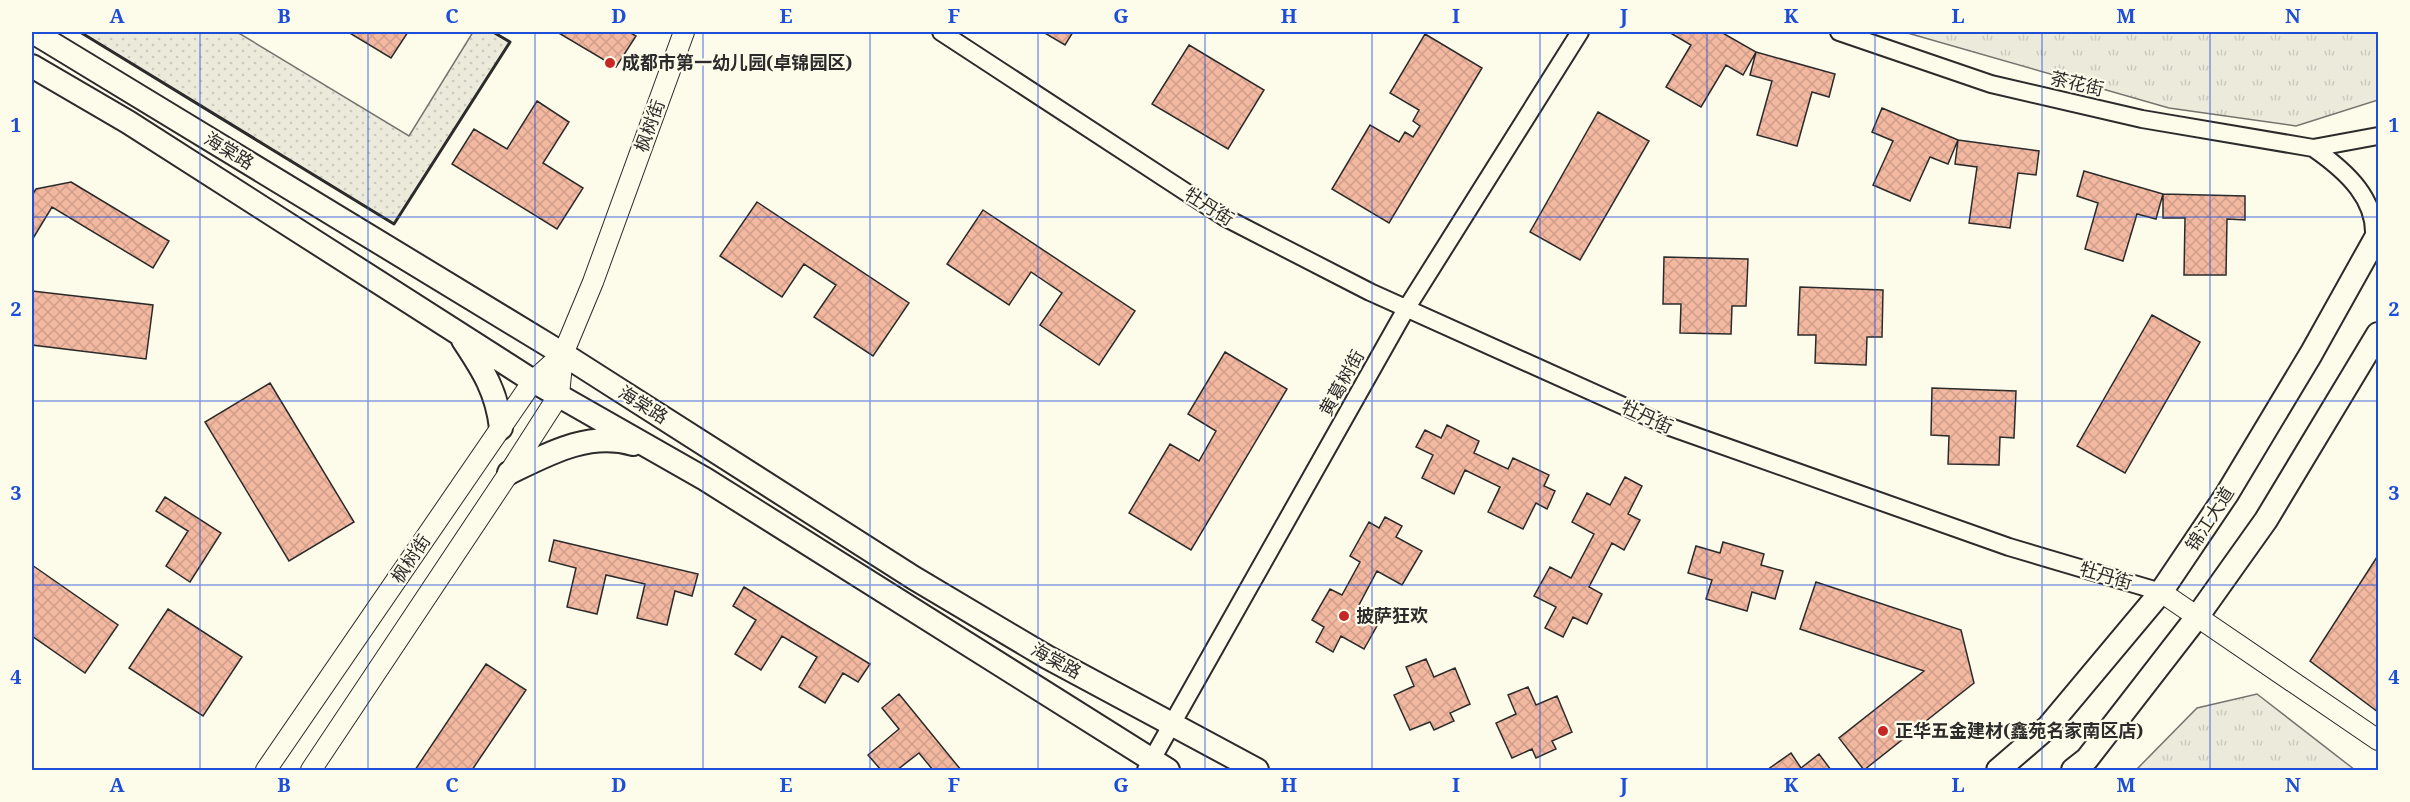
<svg xmlns="http://www.w3.org/2000/svg" width="2410" height="802" font-family="'Noto Serif','Noto Sans SC',serif">
<style>
.grass{fill:url(#grass-dots);stroke:#74746e;stroke-width:1.5}
.park{fill:url(#park-tufts);stroke:#74746e;stroke-width:1.5}
.building{fill:url(#building-cross-hatch);stroke:#2b2b2b;stroke-width:1.5}
.lines{fill:none;stroke-linecap:round;stroke-linejoin:round}
.minor-casing{stroke:#2b2b2b;stroke-width:20}
.tertiary-casing{stroke:#2b2b2b;stroke-width:22}
.secondary-casing{stroke:#2b2b2b;stroke-width:26}
.minor{stroke:#fdfbea;stroke-width:16}
.tertiary{stroke:#fdfbea;stroke-width:20}
.secondary{stroke:#fdfbea;stroke-width:22}
.wall{stroke:#2b2b2b;stroke-width:3}
.grid{fill:none;stroke:#1d4ed8;stroke-width:1.5;stroke-opacity:0.55}
.poi-dot{fill:#c62828;stroke:#fdfbea;stroke-width:2}
.labels{text-anchor:middle;stroke-width:4.5;stroke-linejoin:round;paint-order:stroke}
.poi-label{font-size:18px;font-weight:bold;fill:#2b2b2b;stroke:#fdfbea;text-anchor:start}
.street-label{font-size:18px;fill:#2b2b2b;stroke:#fdfbea}
.neatline{fill:none;stroke:#1d4ed8;stroke-width:2}
.grid-label{font-size:20px;text-anchor:middle;font-weight:bold;fill:#1d4ed8}
</style>
<defs>
<pattern id="grass-dots" width="8" height="8" patternUnits="userSpaceOnUse" patternTransform="scale(1.5)"><rect width="8" height="8" fill="#ecebdb"/><path d="M2 2h.1M6 6h.1" fill="none" stroke="#cbcabc" stroke-width="1.8" stroke-linecap="round"/></pattern>
<pattern id="park-tufts" width="24" height="20" patternUnits="userSpaceOnUse" patternTransform="scale(1.5)"><rect width="24" height="20" fill="#ecebdb"/><path d="M3 7l-1-3M5 7V3M7 7l1-3M15 17l-1-3M17 17v-4M19 17l1-3" fill="none" stroke="#cbcabc"/></pattern>
<pattern id="building-cross-hatch" width="8" height="8" patternUnits="userSpaceOnUse" patternTransform="scale(1.5)"><rect width="8" height="8" fill="#f2b8a0"/><path d="M0 0l8 8M0 8l8-8" fill="none" stroke="#d09e8a"/></pattern>
</defs>
<rect width="100%" height="100%" fill="#fdfbea"/>
<path class="grass" d="M80 32H237L409 136 473 32H493L510 42 394 224Z"/>
<path class="park" d="M1904 32H2378V100L2296 126 2169 108Z
M2257 694 2355 770H2136L2197 708Z"/>
<path class="building" d="M348 32H408L391 58Z
M557 32H629L636 36 616 67Z
M1043 32H1073L1065 45Z
M1673 32H1721L1756 52 1743 75 1726 65 1701 107 1666 87 1691 45 1672 34Z
M1425 34 1482 68 1389 223 1332 189 1370 125 1399 142 1405 132 1413 137 1420 126 1413 121 1419 110 1390 93Z
M1189 45 1264 90 1228 149 1152 104Z
M1756 52 1835 74 1829 97 1812 92 1797 146 1757 135 1772 81 1750 75Z
M537 101 569 122 543 163 583 188 557 229 452 164 474 129 507 149Z
M1882 108 1958 140 1948 164 1930 157 1910 201 1873 185 1893 141 1872 132Z
M1598 112 1649 141 1580 260 1530 232Z
M1958 140 2039 151 2036 175 2018 173 2010 228 1969 223 1977 167 1955 164Z
M2084 171 2163 194 2156 219 2137 214 2123 261 2085 249 2098 203 2077 196Z
M71 182 169 241 153 268 52 207 32 240V195L36 189Z
M2163 194 2245 196V220L2227 219 2226 275H2184L2185 218H2163Z
M757 202 909 303 873 356 814 317 836 285 804 264 782 297 720 256Z
M983 210 1135 311 1099 365 1040 325 1062 293 1031 272 1009 305 947 264Z
M1664 257 1748 259 1746 306H1732L1731 334 1680 333 1681 304H1663Z
M1800 287 1883 290 1882 337H1867L1866 365 1815 363 1816 335H1798Z
M32 291 153 305 146 359 32 345Z
M2152 315 2200 342 2125 473 2077 446Z
M1225 352 1287 389 1191 550 1129 513 1170 444 1199 461 1216 431 1188 414Z
M270 383 354 522 289 561 205 422Z
M1932 388 2016 391 2014 438 2000 437 1999 465 1948 464 1949 436 1931 435Z
M1447 425 1479 441 1474 453 1508 469 1513 458 1549 475 1544 486 1555 491 1547 509 1536 503 1523 529 1488 512 1500 487 1465 470 1454 494 1422 478 1433 455 1416 447 1425 430 1441 438Z
M1625 477 1642 486 1628 514 1640 520 1624 550 1612 543 1589 587 1602 594 1587 624 1573 617 1563 637 1545 628 1556 607 1534 596 1550 567 1571 578 1594 534 1572 522 1587 493 1610 505Z
M165 497 221 533 190 582 166 566 188 531 156 511Z
M1385 517 1402 526 1396 537 1422 551 1402 585 1377 571 1359 605 1382 617 1364 649 1341 636 1333 652 1316 642 1324 627 1312 620 1330 589 1342 595 1360 562 1350 556 1369 522 1379 528Z
M554 540 698 574 692 596 675 591 667 625 637 618 645 584 606 575 597 614 567 607 576 568 549 561Z
M1723 542 1764 554 1761 565 1783 571 1775 599 1752 592 1747 611 1706 599 1712 580 1688 573 1696 546 1720 553Z
M2377 557 2378 558V712L2310 661Z
M32 565 118 625 85 673 32 636Z
M1816 582 1961 630 1974 683 1864 770 1839 738 1924 671 1800 629Z
M744 587 870 664 858 682 843 673 825 703 799 687 817 657 782 636 761 670 735 654 756 620 733 606Z
M168 609 242 657 203 716 129 668Z
M1426 659 1434 677 1455 668 1470 704 1450 713 1454 721 1434 730 1430 722 1410 730 1394 695 1414 686 1406 667Z
M486 664 526 690 472 770H415Z
M1528 687 1536 705 1557 696 1572 732 1552 741 1556 749 1536 758 1532 749 1512 758 1496 723 1516 714 1508 695Z
M899 694 961 770H933L919 753 897 770H881L868 755 899 729 882 708Z
M1791 753 1801 768 1819 754 1831 770H1767Z"/>
<g class="lines">
<g class="minor-casing">
<path id="minor" d="M941 32 1224 217 1370 292 1670 427 2009 547 2161 592
M1839 32 1991 84 2142 119 2313 148 2378 136
M2313 148C2345 170 2381 201 2373 245
M1146 770 1406 309 1580 32"/>
</g>
<g class="tertiary-casing">
<path id="tertiary" d="M2161 592 2378 740
M266 770 533 381 563 354
M311 770 509 473 559 395 563 354 593 282 684 32"/>
</g>
<g class="secondary-casing">
<path id="secondary" d="M33 32 563 354 914 578 1047 657 1257 770
M32 66 128 122 533 381 705 479 1168 770
M463 340C483 370 497 392 501 428
M509 473C548 454 589 431 633 444
M1998 770 2048 727 2161 592 2227 494 2311 354 2378 234
M2073 770 2087 759 2197 617 2266 520 2378 334"/>
</g>
<use href="#minor" class="minor"/>
<use href="#tertiary" class="tertiary"/>
<use href="#secondary" class="secondary"/>
<path class="wall" d="M80 32 394 224 510 42 493 32"/>
</g>
<path class="grid" d="M200 32V770M368 32V770M535 32V770M703 32V770M870 32V770M1038 32V770M1205 32V770M1372 32V770M1540 32V770M1707 32V770M1875 32V770M2042 32V770M2210 32V770M32 217H2378M32 401H2378M32 585H2378"/>
<g class="poi-dot">
<circle cx="610" cy="63" r="6"/>
<circle cx="1344" cy="616" r="6"/>
<circle cx="1883" cy="731" r="6"/>
</g>
<g class="labels">
<g class="poi-label">
<text x="622" y="69">成都市第一幼儿园(卓锦园区)</text>
<text x="1356" y="622">披萨狂欢</text>
<text x="1895" y="737">正华五金建材(鑫苑名家南区店)</text>
</g>
<g class="street-label">
<text transform="translate(2077 84) rotate(13)" y="6">茶花街</text>
<text transform="translate(650 126) rotate(-70)" y="6">枫树街</text>
<text transform="translate(229 151) rotate(31)" y="6">海棠路</text>
<text transform="translate(1209 207) rotate(32)" y="6">牡丹街</text>
<text transform="translate(1342 383) rotate(-61)" y="6">黄葛树街</text>
<text transform="translate(643 405) rotate(32)" y="6">海棠路</text>
<text transform="translate(1647 417) rotate(24)" y="6">牡丹街</text>
<text transform="translate(2210 519) rotate(-57)" y="6">锦江大道</text>
<text transform="translate(411 559) rotate(-56)" y="6">枫树街</text>
<text transform="translate(2106 576) rotate(16)" y="6">牡丹街</text>
<text transform="translate(1056 661) rotate(29)" y="6">海棠路</text>
</g>
</g>
<rect width="2410" height="802" fill="none" stroke="#fdfbea" stroke-width="66"/>
<rect x="33" y="33" width="2344" height="736" class="neatline"/>
<g class="grid-label">
<text x="117" y="23">A</text>
<text x="284" y="23">B</text>
<text x="452" y="23">C</text>
<text x="619" y="23">D</text>
<text x="786" y="23">E</text>
<text x="954" y="23">F</text>
<text x="1121" y="23">G</text>
<text x="1289" y="23">H</text>
<text x="1456" y="23">I</text>
<text x="1624" y="23">J</text>
<text x="1791" y="23">K</text>
<text x="1958" y="23">L</text>
<text x="2126" y="23">M</text>
<text x="2293" y="23">N</text>
<text x="16" y="132">1</text>
<text x="2394" y="132">1</text>
<text x="16" y="316">2</text>
<text x="2394" y="316">2</text>
<text x="16" y="500">3</text>
<text x="2394" y="500">3</text>
<text x="16" y="684">4</text>
<text x="2394" y="684">4</text>
<text x="117" y="792">A</text>
<text x="284" y="792">B</text>
<text x="452" y="792">C</text>
<text x="619" y="792">D</text>
<text x="786" y="792">E</text>
<text x="954" y="792">F</text>
<text x="1121" y="792">G</text>
<text x="1289" y="792">H</text>
<text x="1456" y="792">I</text>
<text x="1624" y="792">J</text>
<text x="1791" y="792">K</text>
<text x="1958" y="792">L</text>
<text x="2126" y="792">M</text>
<text x="2293" y="792">N</text>
</g>
</svg>
